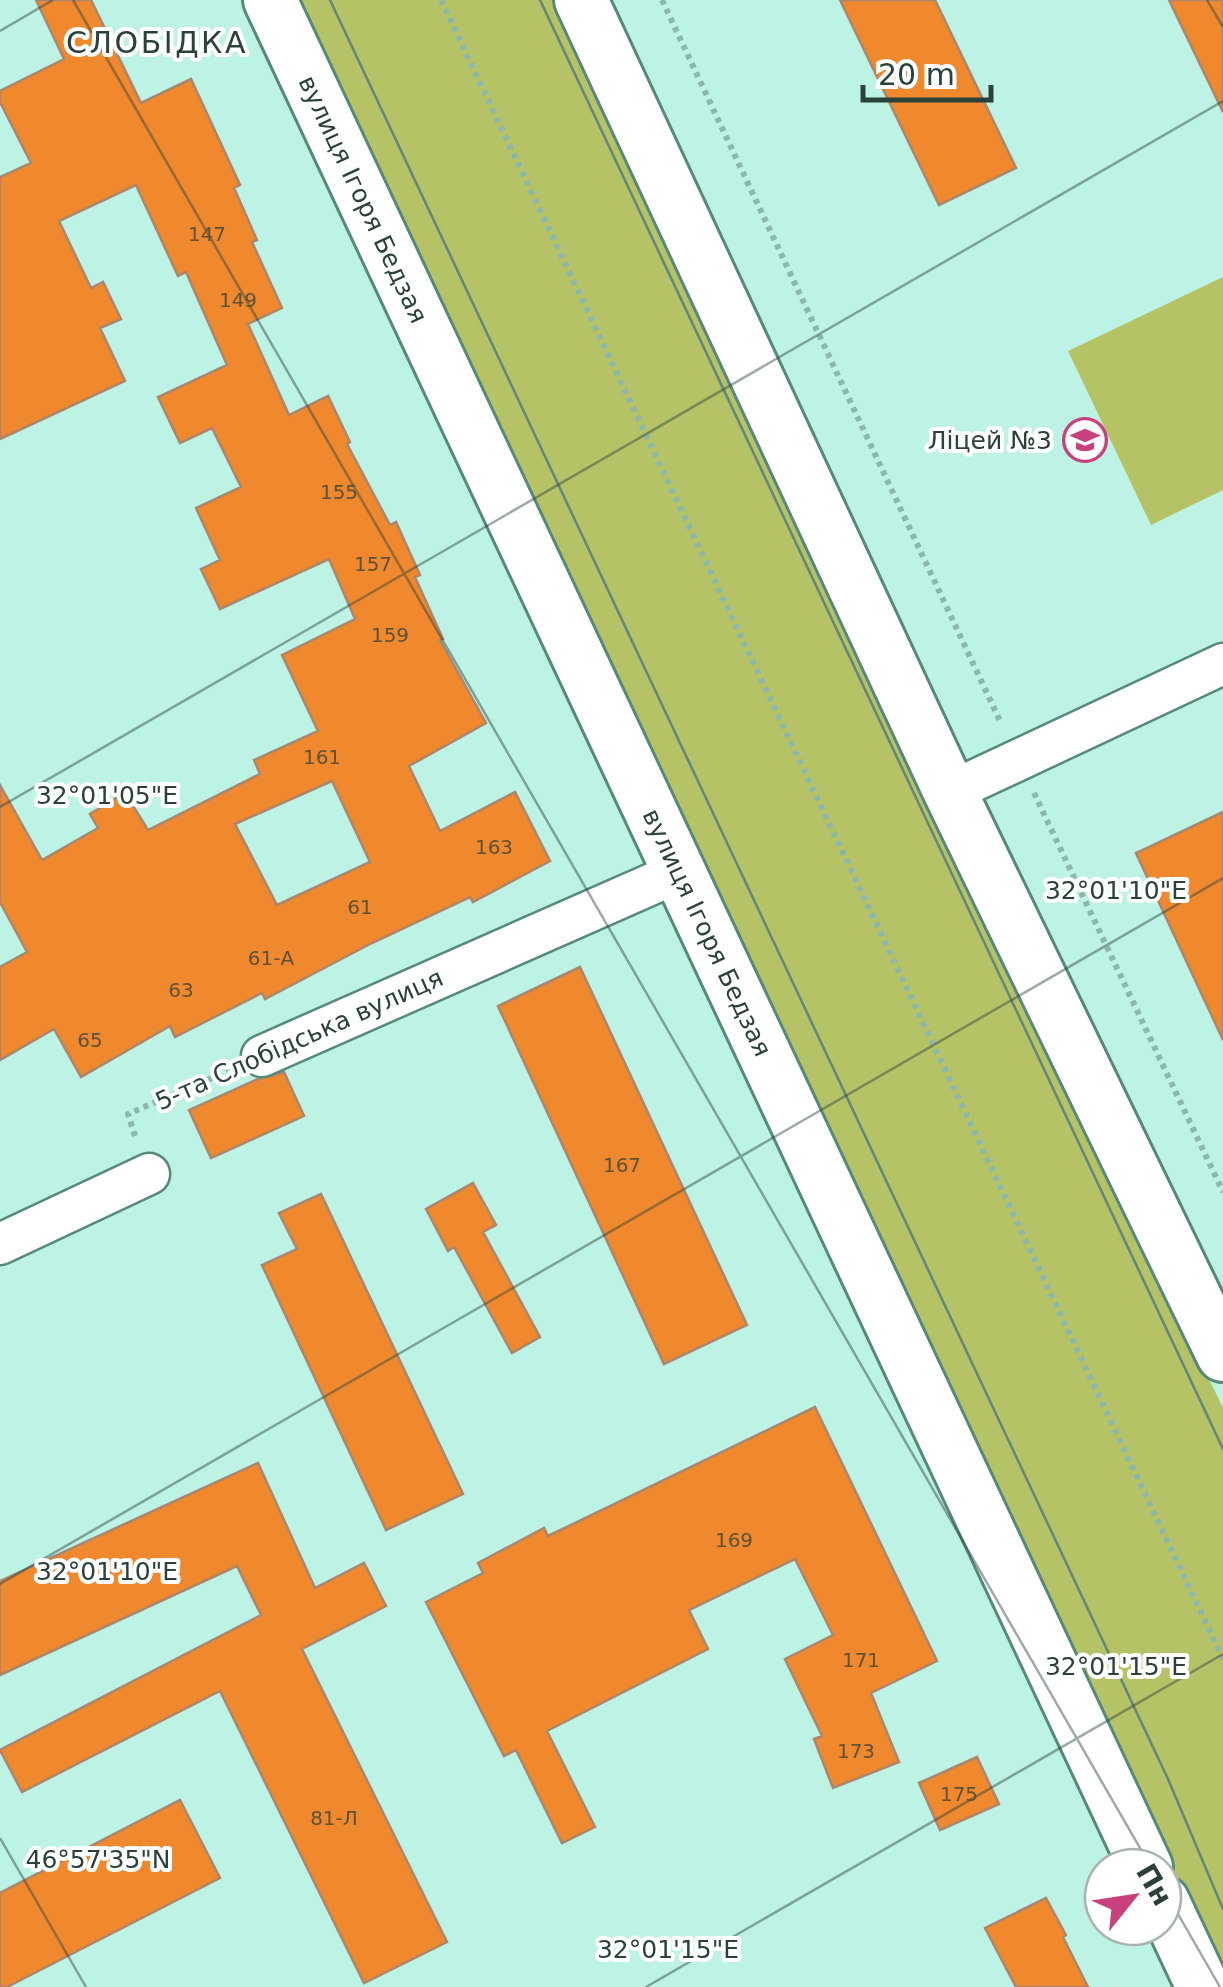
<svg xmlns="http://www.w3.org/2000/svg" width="1223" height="1987" font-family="'DejaVu Sans',sans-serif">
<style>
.green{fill:#b5c366}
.building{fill:#f0882e;stroke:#ac866c;stroke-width:2.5;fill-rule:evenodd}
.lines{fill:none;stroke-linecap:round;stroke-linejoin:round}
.minor-casing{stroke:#56897c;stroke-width:45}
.tertiary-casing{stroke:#56897c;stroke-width:58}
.path{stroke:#8cb8ac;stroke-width:6;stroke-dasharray:5 5;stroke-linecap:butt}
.minor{stroke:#fff;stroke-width:40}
.tertiary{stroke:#fff;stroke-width:52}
.tram{stroke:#63867c;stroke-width:2.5}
.ticks{fill:none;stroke:#2b413b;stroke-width:2.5;stroke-opacity:0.45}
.labels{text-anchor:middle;stroke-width:8;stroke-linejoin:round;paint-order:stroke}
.number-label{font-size:20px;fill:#5c5338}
.street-label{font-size:25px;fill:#2b413b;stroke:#fff}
.poi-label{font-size:25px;fill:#2b413b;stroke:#fff;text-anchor:end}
.quarter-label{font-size:30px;letter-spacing:2.5px;fill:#2b413b;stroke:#fff}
.ticks-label{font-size:25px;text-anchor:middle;fill:#2b413b;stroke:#fff;stroke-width:8;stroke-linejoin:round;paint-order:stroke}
</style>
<rect width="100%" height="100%" fill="#bcf3e4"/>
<path class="green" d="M295 0H552L925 791 1223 1408V1987Z
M1223 277V490L1151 525 1068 351Z"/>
<path class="building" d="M36 0H91L141 103 191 79 240 185 234 188 257 240 252 242 282 308 248 324 289 415 328 396 350 442 347 444 390 525 396 522 420 575 415 577 443 639 440 640 486 723 409 766 440 831 515 792 550 861 473 902 470 897 372 943 265 999 262 993 175 1037 170 1026 81 1077 54 1029 0 1060V967L27 952 0 902V785L42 860 98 828 90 814 125 793 148 830 260 774 254 760 318 731 282 655 355 619 329 559 220 609 201 569 220 560 196 508 241 487 212 428 180 443 158 397 227 365 186 272 178 276 136 185 59 221 91 288 103 282 121 319 100 328 125 381 0 439V177L31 163 0 102V91L64 59ZM332 781 370 862 277 905 235 824Z
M840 0H935L1016 168 939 205Z
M1169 0H1223V112Z
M1223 812V1040L1136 853Z
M580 967 747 1325 664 1364 498 1006Z
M284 1072 304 1116 211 1158 189 1110 258 1079Z
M473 1183 496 1225 483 1232 540 1337 512 1353 454 1247 448 1251 426 1209Z
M321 1194 463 1494 386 1530 262 1265 297 1249 279 1213Z
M815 1407 937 1661 871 1693 899 1762 833 1788 814 1739 822 1736 785 1659 833 1635 795 1559 689 1610 708 1649 547 1731 595 1827 562 1843 516 1750 504 1756 426 1602 483 1573 478 1563 544 1528 548 1536Z
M258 1463 315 1588 364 1563 386 1606 302 1649 447 1942 364 1983 220 1691 22 1792 0 1750 261 1615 237 1566 0 1675V1581Z
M977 1757 999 1804 940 1830 919 1783Z
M180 1800 220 1878 7 1987H0V1893Z
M1046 1898 1066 1935 1063 1937 1088 1987H1016L985 1928Z"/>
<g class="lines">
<g class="minor-casing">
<path id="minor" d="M950 792 1223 664
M262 1056 679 872
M0 1244 149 1174"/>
</g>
<g class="tertiary-casing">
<g id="tertiary">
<path id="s1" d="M270 0 1146 1867"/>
<path d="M581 0 950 792 1223 1355"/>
<path d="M1163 1902 1203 1987"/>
</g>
</g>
<path class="path" d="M441 0 1223 1659
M662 0 1001 723
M1034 793 1223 1192
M135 1136 128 1114 228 1071"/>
<use href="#minor" class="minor"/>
<use href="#tertiary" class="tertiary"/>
<path class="tram" d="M330 0 1168 1779 1223 1909
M540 0 1223 1449"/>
</g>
<path class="ticks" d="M73 0 1151 1867M1207 0 1223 27M0 31 53 0M0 807 1223 101M0 1584 1223 878M0 1838 86 1987M1163 1888 1220 1987M646 1987 1223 1654"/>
<defs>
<g id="school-ring" transform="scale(2.25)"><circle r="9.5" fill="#fff" stroke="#c8407e" stroke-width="1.5"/><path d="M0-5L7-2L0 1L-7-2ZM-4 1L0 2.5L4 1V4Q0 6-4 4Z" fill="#c8407e"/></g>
</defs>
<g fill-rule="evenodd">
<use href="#school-ring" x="1085" y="440"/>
</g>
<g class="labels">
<g class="number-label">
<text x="207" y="241">147</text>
<text x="238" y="307">149</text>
<text x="339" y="499">155</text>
<text x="373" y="571">157</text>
<text x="390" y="642">159</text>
<text x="322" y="764">161</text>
<text x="494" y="854">163</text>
<text x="360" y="914">61</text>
<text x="271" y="965">61-А</text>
<text x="181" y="997">63</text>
<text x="90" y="1047">65</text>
<text x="622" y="1172">167</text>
<text x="734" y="1547">169</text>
<text x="861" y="1667">171</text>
<text x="856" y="1758">173</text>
<text x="959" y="1801">175</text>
<text x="334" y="1825">81-Л</text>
</g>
<g class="street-label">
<text dy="9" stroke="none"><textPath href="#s1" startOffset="220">вулиця Ігоря Бедзая</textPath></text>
<text dy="9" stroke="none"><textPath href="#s1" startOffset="1030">вулиця Ігоря Бедзая</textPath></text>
<text transform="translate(299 1039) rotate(-24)" y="9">5-та Слобідська вулиця</text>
</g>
<g class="poi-label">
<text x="1052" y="449">Ліцей №3</text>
</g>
<g class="quarter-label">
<text x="157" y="53">СЛОБІДКА</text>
</g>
</g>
<g class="ticks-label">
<text x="107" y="804">32°01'05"E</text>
<text x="1116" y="899">32°01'10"E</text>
<text x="107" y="1580">32°01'10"E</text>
<text x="1116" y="1675">32°01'15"E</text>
<text x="98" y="1868">46°57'35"N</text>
<text x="668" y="1958">32°01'15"E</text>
</g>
<g transform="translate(1133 1897) rotate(60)"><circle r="48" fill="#ffffff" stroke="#aab3b1" stroke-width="2.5"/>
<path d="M0-8L18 38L0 25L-18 38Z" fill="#c8407e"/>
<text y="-15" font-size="28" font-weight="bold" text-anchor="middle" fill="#2b413b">Пн</text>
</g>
<path d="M863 85v15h128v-15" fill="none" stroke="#2b413b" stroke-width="5"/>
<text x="878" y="85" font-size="30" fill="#2b413b" stroke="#ffffff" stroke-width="8" paint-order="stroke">20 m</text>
</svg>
